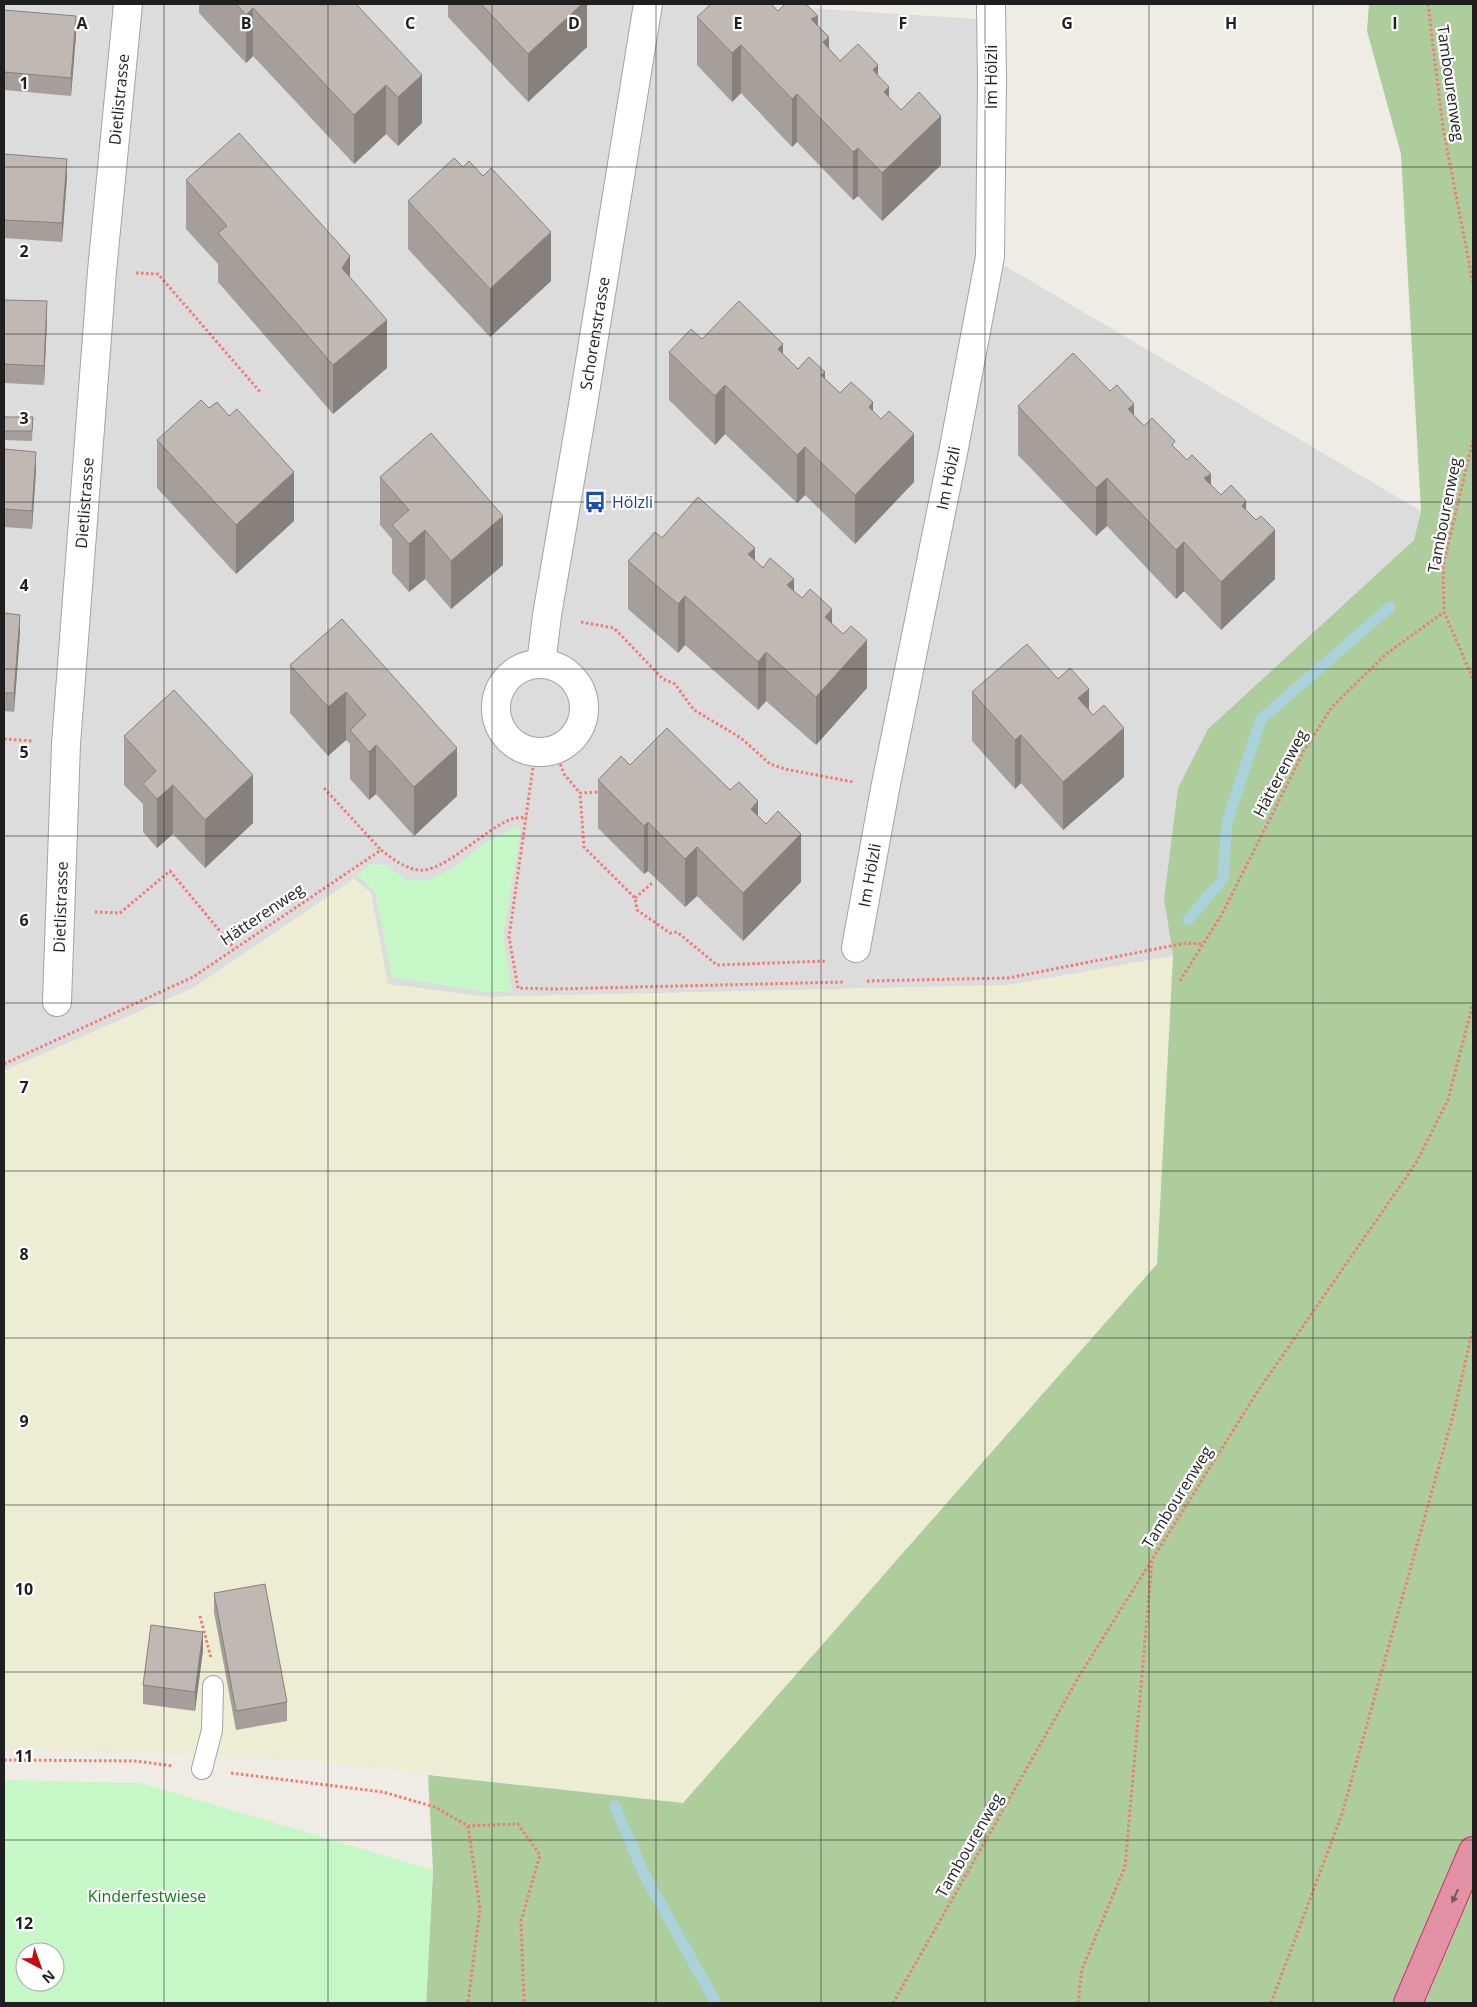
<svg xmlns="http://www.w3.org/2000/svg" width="1477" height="2007" font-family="'Open Sans',sans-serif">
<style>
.residential{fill:#dddcdc}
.farmland{fill:#ecedd2}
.forest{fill:#adcd9d}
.park{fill:#c6f7c7;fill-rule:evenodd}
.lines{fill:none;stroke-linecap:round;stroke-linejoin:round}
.stream{stroke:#a9d2db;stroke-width:11}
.lane-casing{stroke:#a3a3a3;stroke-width:22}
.street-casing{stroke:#a3a3a3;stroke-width:30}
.highway-casing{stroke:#d32e6e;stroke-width:30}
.path{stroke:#f37b73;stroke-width:3;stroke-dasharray:2.5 2.5;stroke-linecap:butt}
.lane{stroke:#fff;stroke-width:20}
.street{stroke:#fff;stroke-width:28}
.highway{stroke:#e392a5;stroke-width:28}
.wall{fill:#a59e9a}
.shaded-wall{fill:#86817d}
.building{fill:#c0b8b3;stroke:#86817d}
.oneway{fill:#77535b}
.grid{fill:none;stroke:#1f1f1f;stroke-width:1;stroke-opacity:0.55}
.labels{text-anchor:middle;stroke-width:4.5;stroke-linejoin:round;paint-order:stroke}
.street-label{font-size:16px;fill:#1f1f1f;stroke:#fff}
.transit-label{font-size:16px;fill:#164399;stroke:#fff;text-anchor:start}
.park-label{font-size:16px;fill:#117a15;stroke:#fff}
.grid-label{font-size:16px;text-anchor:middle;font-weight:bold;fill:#1f1f1f;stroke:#fff;stroke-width:4.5;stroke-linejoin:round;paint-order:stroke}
</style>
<rect width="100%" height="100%" fill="#efece6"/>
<path class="residential" d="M4 4H748L991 20 990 257 1421 511 1414 540 1208 729 1164 899 1173 956 1009 985 487 997 387 984 371 893 354 879 193 988 4 1071Z"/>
<path class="farmland" d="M354 879 371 893 388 984 487 997 1009 985 1173 956 1157 1264 683 1803 321 1761 66 1749 4 1751V1071L193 988Z"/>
<path class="forest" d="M1369 4H1473V2003H426L433 1870 428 1775 683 1803 1157 1264 1173 956 1164 899 1178 788 1208 729 1414 540 1421 511 1401 154 1367 31Z"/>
<path class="park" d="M516 827 521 830 503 937 512 991 485 992 392 977 375 892 357 875 371 864 387 865 406 880H429L452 869 488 841Z
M4 1780 141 1783 433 1870 426 2003H4ZM25 1952H55V1982H25Z"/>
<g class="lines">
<path class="stream" d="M1188 920 1223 879 1227 822 1261 719 1390 607
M615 1806 644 1874 716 2003"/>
<g class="lane-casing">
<path id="lane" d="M202 1769 212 1730 213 1686"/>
</g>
<g class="street-casing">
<g id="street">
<circle cx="540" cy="708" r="44"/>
<path id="s1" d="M541 664 547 615 582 411 648 4"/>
<path id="s2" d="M856 948 885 789 953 453 990 257 992 80 991 4"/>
<path id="s3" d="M57 1002 66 744 102 271 128 4"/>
</g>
</g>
<g class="highway-casing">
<path id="highway" d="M1408 2003 1473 1851"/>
</g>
<path class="path" d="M1428 4 1443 128 1473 283
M136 273 158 274 261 393
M1473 440 1443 566 1444 612 1473 679
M581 622 614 628 663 679 675 684 694 710 741 738 770 764 785 769 853 782
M4 739 33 741
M555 750 564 774 580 793
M535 753 509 937 518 988 553 989 845 982
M324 788 381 850
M602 792 580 793 584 847 635 898 637 910 670 933 677 932 717 965 827 961
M635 898 652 883
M95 912 120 913 170 871 234 948
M867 981 1008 978 1186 943 1202 944
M1180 981 1222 914 1305 749 1332 707 1386 654 1444 612
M4 1064 193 977 381 850C393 859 404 868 418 870 443 874 485 828 512 819 516 817 522 818 527 817
M200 1616 211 1658
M4 1760 136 1761 173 1766
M231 1773 383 1792 435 1807 468 1826 518 1824 540 1855 521 1921 524 2003
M468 1826 480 1909 468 2003
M893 2003 1081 1673 1256 1394 1416 1163 1448 1100 1473 1003
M1078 2003 1082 1969 1125 1867 1152 1561
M1271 2003 1342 1814 1454 1412 1473 1328"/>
<use href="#lane" class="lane"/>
<use href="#street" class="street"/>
<use href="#highway" class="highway"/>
</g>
<path class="wall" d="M199 4H356L422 123 398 146 386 134 354 164 253 56 246 63 199 13Z
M448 4H587V47L528 102 448 17Z
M4 10 76 35 71 96 4 90Z
M778 11 818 25 829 49 840 61 878 75 889 98 941 165 882 221 858 196 853 200 797 142 792 147 741 93 732 102 697 65V17Z
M4 154 67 178 62 242 4 238Z
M463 167 551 281 490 337 408 249V201Z
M186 180 387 368 333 414 218 282V264L186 229Z
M4 300 47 320 44 385 4 383Z
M702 339 783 354 798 369 825 379 840 393 873 411 914 482 855 544 805 495 797 503 725 434 715 445 669 400V352Z
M1110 391 1144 426 1175 448 1221 495 1246 511 1275 579 1221 630 1184 591 1176 599 1107 526 1096 536 1018 455V406Z
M4 417H33L32 441 4 440Z
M157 440 294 521 236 574 157 488Z
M4 449 36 471 32 529 4 527Z
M380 477 503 565 451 609 425 579 409 592 392 573V539L380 525Z
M662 538 755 561 794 591 832 624 867 688 816 745 766 701 758 710 685 645 678 653 628 609V561Z
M4 613 20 633 14 712 4 711Z
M342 619 457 796 414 836 376 794 369 800 350 779V744L346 740 328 756 290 713V665Z
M1058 679 1089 710 1124 777 1063 830 1021 783 1015 789 972 741V692Z
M124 736 253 823 205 868 173 834 157 848 143 832V804L124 785Z
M630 765 730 790 758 815 801 882 743 941 697 896 685 907 648 871 644 874 598 828V780Z
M214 1593 287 1702V1721L236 1730 214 1612Z
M203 1650 195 1711 143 1704V1685Z"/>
<path class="shaded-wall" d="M582 4H587V47L528 102V54Z
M253 8V56L246 63V15Z
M76 16V35L71 96V78Z
M818 16V65L811 19Z
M829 37V85L823 42Z
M741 45V93L732 102V53Z
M878 65V114L873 70Z
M422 75V123L398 146V97Z
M386 85V134L354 164V115Z
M889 87V135L884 92Z
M797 94V142L792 147V99Z
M941 116V165L882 221V173Z
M858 148V196L853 200V152Z
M67 159V178L62 242V223Z
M551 232V281L490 337V289Z
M350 256V305L342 268Z
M47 301V320L44 385V366Z
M387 320V368L333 414V365Z
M783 344V392L778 349Z
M825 372V421L821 375Z
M725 385V434L715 445V396Z
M873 402V451L869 407Z
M1134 404V452L1128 409Z
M914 434V482L855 544V495Z
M805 447V495L797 503V455Z
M36 452V471L32 529V511Z
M294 472V521L236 574V525Z
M1211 474V522L1204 478Z
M1107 478V526L1096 536V488Z
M1246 501V550L1242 506Z
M503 516V565L451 609V561Z
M425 530V579L409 592V544Z
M1275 530V579L1221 630V582Z
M1184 542V591L1176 599V550Z
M755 548V596L748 554Z
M794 579V628L787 585Z
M685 596V645L678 653V604Z
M832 609V658L825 617Z
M20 615V633L14 712V693Z
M867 640V688L816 745V697Z
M766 652V701L758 710V662Z
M1089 689V738L1078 698Z
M346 692V740L328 756V707Z
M1124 728V777L1063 830V782Z
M1021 735V783L1015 789V740Z
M376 745V794L369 800V752Z
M457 748V796L414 836V787Z
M253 775V823L205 868V820Z
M173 785V834L157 848V799Z
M758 801V849L751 809Z
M648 822V871L644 874V826Z
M801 834V882L743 941V893Z
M697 847V896L685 907V859Z
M203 1632V1650L195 1711V1692Z"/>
<path class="building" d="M236 4H356L422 75 398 97 386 85 354 115 253 8 246 15Z
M481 4H582L528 54Z
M711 4H771L778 11 785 4H806L818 16 811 19 829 37 823 42 840 61 858 44 878 65 873 70 889 87 884 92 901 110 919 92 941 116 882 173 858 148 853 152 797 94 792 99 741 45 732 53 697 17Z
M4 10 76 16 71 78 4 72Z
M239 133 350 256 342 268 387 320 333 365 218 233 227 226 186 180Z
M4 154 67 159 62 223 4 220Z
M454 158 463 167 469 161 483 176 491 168 551 232 490 289 408 201Z
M4 300 47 301 44 366 4 364Z
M739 301 783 344 778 349 798 369 809 357 825 372 821 375 840 393 851 382 873 402 869 407 881 419 889 411 914 434 855 495 805 447 797 455 725 385 715 396 669 352 691 329 702 339Z
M1073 353 1110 391 1117 385 1134 404 1128 409 1144 426 1152 418 1175 441 1172 445 1187 460 1192 455 1211 474 1204 478 1221 495 1231 485 1246 501 1242 506 1256 520 1261 516 1275 530 1221 582 1184 542 1176 550 1107 478 1096 488 1018 406Z
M201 400 209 408 217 402 229 416 237 409 294 472 236 525 157 440Z
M4 417H33L32 431H4Z
M431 433 503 516 451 561 425 530 409 544 392 525 409 510 380 477Z
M4 449 36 452 32 511 4 509Z
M698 497 755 548 748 554 763 568 770 558 794 579 787 585 802 598 810 589 832 609 825 617 843 634 851 626 867 640 816 697 766 652 758 662 685 596 678 604 628 561 655 532 662 538Z
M4 613 20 615 14 693H4Z
M342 619 457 748 414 787 376 745 369 752 350 730 366 715 346 692 328 707 290 665Z
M1027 644 1058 679 1070 668 1089 689 1078 698 1093 715 1104 705 1124 728 1063 782 1021 735 1015 740 972 692Z
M174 690 253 775 205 820 173 785 157 799 143 784 156 771 124 736Z
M667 728 730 790 739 782 758 801 751 809 766 824 778 811 801 834 743 893 697 847 685 859 648 822 644 826 598 780 621 756 630 765Z
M265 1584 287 1702 236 1711 214 1593Z
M151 1625 203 1632 195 1692 143 1685Z"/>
<defs><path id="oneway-solid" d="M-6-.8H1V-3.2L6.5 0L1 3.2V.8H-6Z" transform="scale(1.25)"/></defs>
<use class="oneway" href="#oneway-solid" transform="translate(1455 1896) rotate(114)"/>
<path class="grid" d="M164 4V2003M328 4V2003M492 4V2003M656 4V2003M821 4V2003M985 4V2003M1149 4V2003M1313 4V2003M4 167H1473M4 334H1473M4 502H1473M4 669H1473M4 836H1473M4 1003H1473M4 1171H1473M4 1338H1473M4 1505H1473M4 1672H1473M4 1840H1473"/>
<defs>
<g id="bus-bare" transform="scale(1.725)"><path d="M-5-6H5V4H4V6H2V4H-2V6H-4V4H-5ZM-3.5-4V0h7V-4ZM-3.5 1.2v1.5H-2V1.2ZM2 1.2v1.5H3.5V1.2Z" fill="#1a4fb4" stroke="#fff" stroke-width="2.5" paint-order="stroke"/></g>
</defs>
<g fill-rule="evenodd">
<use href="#bus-bare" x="595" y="502"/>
</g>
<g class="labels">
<g class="street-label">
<text transform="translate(991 77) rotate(-90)" y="6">Im Hölzli</text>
<text transform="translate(1451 83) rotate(82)" y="6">Tambourenweg</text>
<text dy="6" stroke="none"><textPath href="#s3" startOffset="905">Dietlistrasse</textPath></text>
<text dy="6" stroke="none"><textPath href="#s1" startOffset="335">Schorenstrasse</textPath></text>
<text dy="6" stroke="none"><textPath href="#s2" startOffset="479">Im Hölzli</textPath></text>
<text dy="6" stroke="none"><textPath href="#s3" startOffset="500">Dietlistrasse</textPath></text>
<text transform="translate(1444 515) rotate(-79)" y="6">Tambourenweg</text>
<text transform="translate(1280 773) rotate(-62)" y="6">Hätterenweg</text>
<text dy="6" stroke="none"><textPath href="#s2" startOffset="74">Im Hölzli</textPath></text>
<text dy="6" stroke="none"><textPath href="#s3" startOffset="95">Dietlistrasse</textPath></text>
<text transform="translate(262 914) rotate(-34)" y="6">Hätterenweg</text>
<text transform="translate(1177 1497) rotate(-58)" y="6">Tambourenweg</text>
<text transform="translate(969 1845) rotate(-60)" y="6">Tambourenweg</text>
</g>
<g class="transit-label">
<text x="612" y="508">Hölzli</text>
</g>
<g class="park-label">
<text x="147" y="1902">Kinderfestwiese</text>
</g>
</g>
<g class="grid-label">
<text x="82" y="29">A</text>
<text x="246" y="29">B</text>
<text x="410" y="29">C</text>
<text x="574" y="29">D</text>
<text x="738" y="29">E</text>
<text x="903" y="29">F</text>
<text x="1067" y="29">G</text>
<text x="1231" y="29">H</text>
<text x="1395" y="29">I</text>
<text x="24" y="89">1</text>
<text x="24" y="257">2</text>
<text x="24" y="424">3</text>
<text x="24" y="591">4</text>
<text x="24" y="758">5</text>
<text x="24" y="926">6</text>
<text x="24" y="1093">7</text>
<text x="24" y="1260">8</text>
<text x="24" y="1427">9</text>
<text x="24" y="1595">10</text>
<text x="24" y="1762">11</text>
<text x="24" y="1929">12</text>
</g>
<rect width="1477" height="2007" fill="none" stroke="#1f1f1f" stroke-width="10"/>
<g transform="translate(40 1967) rotate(139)"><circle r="24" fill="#ffffff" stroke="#a5a5a5"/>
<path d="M0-4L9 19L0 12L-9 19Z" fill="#c50a12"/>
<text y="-8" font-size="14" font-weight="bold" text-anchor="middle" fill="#1f1f1f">N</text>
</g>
</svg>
